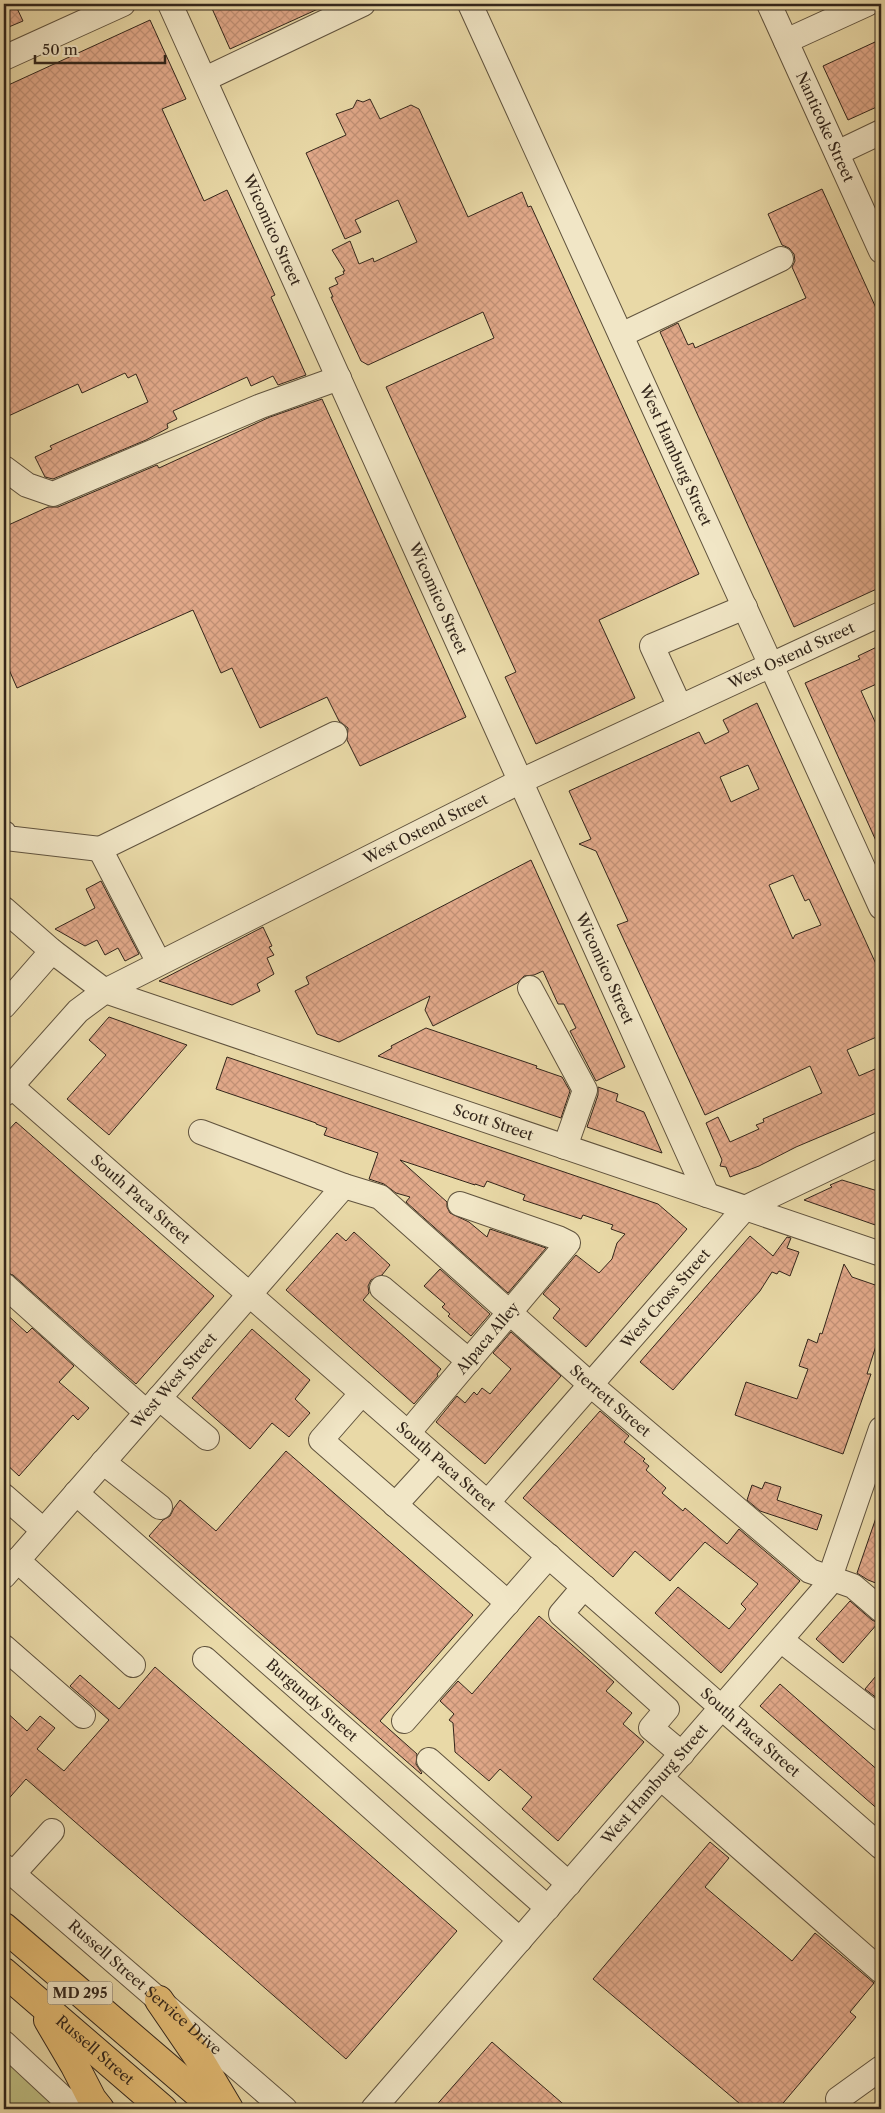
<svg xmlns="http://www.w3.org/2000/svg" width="885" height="2113" font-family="'Libre Caslon Text',serif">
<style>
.green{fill:#bebd82;stroke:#78724e}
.building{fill:url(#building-cross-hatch);stroke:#33261b;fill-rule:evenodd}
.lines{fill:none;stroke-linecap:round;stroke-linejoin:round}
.minor-casing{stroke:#60533e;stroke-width:26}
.major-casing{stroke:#33261b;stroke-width:30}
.minor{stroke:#f1e6c6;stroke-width:24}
.major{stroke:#e4bc74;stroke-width:28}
.labels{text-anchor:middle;stroke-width:4.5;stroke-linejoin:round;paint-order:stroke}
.shield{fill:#f1e6c6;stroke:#6c604e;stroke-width:1}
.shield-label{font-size:14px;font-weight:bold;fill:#33261b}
.street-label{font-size:15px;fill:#33261b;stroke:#f1e6c6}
</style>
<defs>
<pattern id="building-cross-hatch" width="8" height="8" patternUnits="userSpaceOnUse" patternTransform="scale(1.25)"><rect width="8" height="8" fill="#e2a98a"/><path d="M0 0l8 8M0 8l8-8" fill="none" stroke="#c29176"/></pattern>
</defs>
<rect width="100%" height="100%" fill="#e9d9a7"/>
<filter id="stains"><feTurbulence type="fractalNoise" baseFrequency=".004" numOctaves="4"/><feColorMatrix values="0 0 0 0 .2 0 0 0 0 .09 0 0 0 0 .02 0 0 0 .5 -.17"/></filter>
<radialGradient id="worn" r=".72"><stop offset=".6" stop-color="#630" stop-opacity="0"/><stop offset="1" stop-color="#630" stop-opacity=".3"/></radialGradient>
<path class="green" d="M4 2056 64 2109H4Z"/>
<path class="building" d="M4 4H15L23 21 4 29Z
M210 4H329L230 49Z
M150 20 186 99 162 109 204 201 227 190 275 295 271 297 306 375 278 385 273 376 251 386 247 377 173 411 177 419 167 424 168 428 146 440 53 479 45 477 35 457 52 449 50 446 148 402 136 374 128 378 125 373 82 393 78 384 4 418V87Z
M875 42 881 56V105L848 120 823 66Z
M370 99 380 119 411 105 419 109 468 217 522 192 528 207 531 206 699 574 599 620 635 698 536 744 505 677 516 672 386 387 494 338 483 312 368 365 361 361 331 297H333L329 288 338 284 335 278 344 274 343 271H345L332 250 350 241 359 264 373 258 374 262 417 242 398 200 355 220 361 232 345 239 306 153 346 135 336 114 353 108 357 100 363 102Z
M822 189 881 319V472L876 474 881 485V587L794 627 660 332 678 323 688 345 693 343 695 348 806 298 792 267 795 261 794 254 789 248 782 245 768 214Z
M322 399 466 717 360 766 347 740 348 728 339 721 327 697 260 728 232 668 221 673 193 610 17 688 4 658V527L48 507H58L157 465 159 468 270 417Z
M881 645V682L861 691 881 735V746L879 747 881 753V852L805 683 860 659 858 656Z
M757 703 881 975V1035L847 1050 859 1076 875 1069 877 1076 881 1074V1111L796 1147 759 1166 730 1177 726 1167 720 1166 722 1160 706 1123 718 1117 730 1142 759 1129 756 1125 764 1122 763 1119 822 1093 810 1066 705 1115 617 925 628 921 596 851 579 844 591 839 569 791 699 732 705 744 729 732 723 720ZM748 765 759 789 731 802 720 777ZM793 875 805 901 809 899 821 925 795 935 793 939 769 885Z
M531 860 625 1067 596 1081 570 1031 576 1028 564 1004H558L543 971 534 975 524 976 517 983 433 1026 425 1010 430 996 339 1042 317 1034 295 991 309 984 306 977Z
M101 881 139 954 125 961 118 948 105 955 97 940 85 946 55 929 95 908 86 889Z
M263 927 272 946 269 947 274 955 267 958 274 974 257 984 260 991 232 1005 159 981Z
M109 1017 187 1045 109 1135 67 1099 106 1055 89 1040Z
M426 1028 537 1066 536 1068 562 1077 570 1091 561 1118 378 1056 392 1048 391 1046Z
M227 1057 658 1204 687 1229 586 1347 553 1318 560 1309 543 1294 576 1255 599 1273 612 1259 617 1243 625 1234 611 1229 613 1225 583 1215 581 1219 523 1200 525 1195 487 1181 484 1187 475 1184V1185L400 1160 447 1202V1207L450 1213 469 1222 487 1237 490 1229 546 1248 508 1293 406 1202 410 1197 396 1193 384 1184 369 1179 378 1153 324 1135 327 1128 316 1124V1123L216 1089Z
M598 1087 618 1094 616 1101 644 1112 662 1153 587 1127 598 1095Z
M16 1122 214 1296 136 1384 13 1275 4 1272V1135Z
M842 1180 881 1192V1227L804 1200 832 1187 830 1185Z
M354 1232 390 1265 382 1275 371 1280 368 1286 369 1293 363 1300 441 1369 437 1374 438 1376 414 1404 286 1290 337 1233 346 1241Z
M750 1236 773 1256 787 1237 791 1238 787 1248 799 1252 790 1276 779 1271 777 1274 772 1272 760 1291 673 1390 640 1362Z
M844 1264 852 1277 881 1287V1330L867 1374H871L843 1454 735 1415 746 1382 797 1399 808 1369 799 1366 808 1339 817 1343 820 1333 822 1334Z
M440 1269 490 1314 471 1336 448 1316 450 1314 442 1307 445 1304 424 1286Z
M4 1312 27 1333 32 1328 74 1366 59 1382 89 1408 78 1420 73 1415 19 1476 4 1462Z
M252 1329 310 1380 295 1399 310 1413 289 1437 272 1423 250 1449 192 1398Z
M511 1332 561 1376 485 1464 436 1422 457 1396 465 1403 474 1392 477 1395 482 1388 490 1394 511 1369 493 1353Z
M600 1411 629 1436 624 1442 645 1459 643 1461 649 1466 646 1470 666 1488 662 1493 683 1511 685 1508 727 1544 739 1529 800 1581 721 1673 655 1613 678 1587 729 1629 746 1609 741 1604 758 1584 705 1542 670 1581 635 1551 613 1577 523 1498Z
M286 1451 473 1615 380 1721 417 1754 416 1764 422 1773 421 1774 149 1536 163 1520 170 1516 174 1508 180 1500 216 1531Z
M765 1482 781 1487 777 1500 822 1515 817 1530 760 1511 747 1500 752 1485 762 1489Z
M879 1509H881V1585L868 1580 857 1573Z
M850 1601 872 1620 878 1623 843 1663 816 1639Z
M539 1616 614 1682 606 1691 632 1713 623 1724 644 1742 558 1841 522 1809 532 1797 500 1769 489 1781 455 1752 453 1723 449 1720 454 1714 440 1701 458 1681 472 1694Z
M155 1667 457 1931 346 2059 26 1779 4 1804V1710L27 1731 40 1716 55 1728 37 1749 64 1771 109 1720 70 1686 80 1675 119 1709Z
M881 1670V1695L878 1699 865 1689Z
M780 1684 881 1773V1812L760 1706Z
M710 1842 729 1858 705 1887 792 1961 815 1933 874 1983 850 2012 856 2017 778 2109H746L593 1979Z
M492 2042 517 2064 569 2109H433Z"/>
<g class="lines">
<g class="minor-casing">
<g id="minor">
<path id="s1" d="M170 4 707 1195"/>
<path id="s2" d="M470 4 881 907"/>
<path id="s3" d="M769 4 881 251"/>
<path d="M786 41 867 4"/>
<path d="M4 58 123 4"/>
<path d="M205 79 363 4"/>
<path d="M837 153 881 132"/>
<path d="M621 335 781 259"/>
<path d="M4 468 27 485 53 494 261 406 339 378"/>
<path d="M680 707 652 646 745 607"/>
<path d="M4 833 6 838 100 849"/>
<path id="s4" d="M4 909 52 951 105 991 881 1254"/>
<path d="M159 963 100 849 335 734"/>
<path d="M530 988 585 1090 565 1147"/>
<path d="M4 1006 52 951"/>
<path id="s5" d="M11 1086 881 1847"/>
<path id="s6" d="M4 1094 78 1011 105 991 521 781 881 614"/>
<path id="s7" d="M201 1132 344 1186 380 1197 591 1385 810 1571 853 1586 881 1610"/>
<path d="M4 1285 146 1412"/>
<path d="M382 1288 469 1361"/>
<path d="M362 1393 321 1440 508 1603"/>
<path d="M159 1398 207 1438"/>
<path id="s8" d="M408 1433 568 1243 558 1238 460 1204"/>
<path d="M103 1462 160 1507"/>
<path id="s9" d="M76 1493 548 1908"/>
<path d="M4 1496 43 1530"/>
<path id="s10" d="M488 1502 745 1208 881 1143"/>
<path d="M395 1505 437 1459"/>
<path d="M17 1560 133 1665"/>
<path id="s11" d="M4 1576 344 1186"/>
<path d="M584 1587 561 1614 667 1709 651 1728 682 1754"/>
<path d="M781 1640 881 1719"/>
<path d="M4 1647 83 1716"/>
<path d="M205 1659 520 1940"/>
<path d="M404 1721 549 1556"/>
<path d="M429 1760 569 1884"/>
<path d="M661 1778 881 1971"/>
<path id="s12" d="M4 1866 285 2109"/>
<path d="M13 1874 52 1831"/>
<path d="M4 2043 63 2098 79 2109"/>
<path d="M838 2099 881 2068"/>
<path id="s13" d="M373 2109 827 1586 881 1429"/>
</g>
</g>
<g class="major-casing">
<g id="major">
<path d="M4 1927 216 2109"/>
<path id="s14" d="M4 1972 163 2109"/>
<path d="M159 2000 198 2057 229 2109"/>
<path d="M48 2020 75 2066 92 2099 100 2109"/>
</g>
</g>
<use href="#minor" class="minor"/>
<use href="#major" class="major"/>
</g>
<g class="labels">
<rect class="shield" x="47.5" y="1981.5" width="65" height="23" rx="4"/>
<g class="shield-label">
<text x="80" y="1998">MD 295</text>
</g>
<g class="street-label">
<text dy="5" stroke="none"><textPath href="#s3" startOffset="135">Nanticoke Street</textPath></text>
<text dy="5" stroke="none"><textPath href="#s1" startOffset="248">Wicomico Street</textPath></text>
<text dy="5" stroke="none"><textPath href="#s2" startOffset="496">West Hamburg Street</textPath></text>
<text dy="5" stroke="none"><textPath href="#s1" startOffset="652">Wicomico Street</textPath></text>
<text dy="5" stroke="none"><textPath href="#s6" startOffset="909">West Ostend Street</textPath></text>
<text dy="5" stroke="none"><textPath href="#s6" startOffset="504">West Ostend Street</textPath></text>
<text dy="5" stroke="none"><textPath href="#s1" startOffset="1058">Wicomico Street</textPath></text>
<text dy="5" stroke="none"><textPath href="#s4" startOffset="540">Scott Street</textPath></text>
<text dy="5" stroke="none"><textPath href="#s5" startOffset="172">South Paca Street</textPath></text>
<text dy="5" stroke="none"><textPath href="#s10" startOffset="270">West Cross Street</textPath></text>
<text dy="5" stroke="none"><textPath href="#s8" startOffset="124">Alpaca Alley</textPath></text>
<text dy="5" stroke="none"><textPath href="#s11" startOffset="259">West West Street</textPath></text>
<text dy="5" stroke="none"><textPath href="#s7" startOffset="498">Sterrett Street</textPath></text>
<text dy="5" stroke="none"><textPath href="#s5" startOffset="578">South Paca Street</textPath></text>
<text dy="5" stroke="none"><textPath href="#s9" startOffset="314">Burgundy Street</textPath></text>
<text dy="5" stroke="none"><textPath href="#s5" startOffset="982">South Paca Street</textPath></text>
<text dy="5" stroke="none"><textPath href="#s13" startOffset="430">West Hamburg Street</textPath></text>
<text dy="5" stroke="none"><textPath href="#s12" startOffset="186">Russell Street Service Drive</textPath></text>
<text dy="5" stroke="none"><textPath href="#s14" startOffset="120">Russell Street</textPath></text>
</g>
</g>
<rect width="885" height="2113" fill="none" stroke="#e9d9a7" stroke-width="20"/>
<rect x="5" y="5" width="875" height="2103" fill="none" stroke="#33261b" stroke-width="2.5"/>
<rect x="10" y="10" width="865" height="2093" fill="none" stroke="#33261b"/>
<path d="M35 55v8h130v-8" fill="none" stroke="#33261b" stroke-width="2.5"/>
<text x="42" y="55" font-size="15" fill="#33261b" stroke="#f1e6c6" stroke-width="4" paint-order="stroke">50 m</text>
<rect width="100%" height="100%" filter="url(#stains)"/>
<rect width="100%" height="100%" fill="url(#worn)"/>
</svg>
